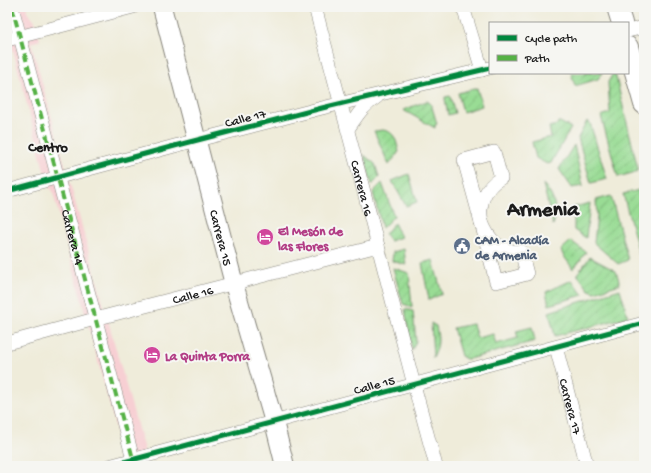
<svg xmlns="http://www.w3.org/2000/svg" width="651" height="473" font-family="'Gochi Hand',sans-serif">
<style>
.built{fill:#f7cfd3}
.garden{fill:url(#garden-furrows);stroke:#5a7c58}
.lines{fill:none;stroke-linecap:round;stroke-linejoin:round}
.street-casing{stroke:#86847b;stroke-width:14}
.secondary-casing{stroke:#86847b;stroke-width:20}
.primary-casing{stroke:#86847b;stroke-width:22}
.street{stroke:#fff;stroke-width:13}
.secondary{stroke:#fff;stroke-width:18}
.primary{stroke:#fff;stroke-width:20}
.quiet{stroke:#55b145;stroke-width:4;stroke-dasharray:8 4;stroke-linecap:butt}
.cycleway-casing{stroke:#f6f6f2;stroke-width:8}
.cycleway{stroke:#00873e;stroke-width:5}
.labels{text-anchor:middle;stroke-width:4;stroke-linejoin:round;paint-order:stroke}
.street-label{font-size:13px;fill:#1c1c1c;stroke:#f6f6f2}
.hotel-label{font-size:13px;font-weight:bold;fill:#b23c85;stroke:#f6f6f2;text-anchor:start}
.service-label{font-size:13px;font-weight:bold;fill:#4e5e75;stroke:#f6f6f2;text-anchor:start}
.neighbourhood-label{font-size:14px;font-weight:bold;fill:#1c1c1c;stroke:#f6f6f2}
.town-label{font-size:21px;font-weight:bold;fill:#1c1c1c;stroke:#f6f6f2}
</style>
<defs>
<pattern id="garden-furrows" width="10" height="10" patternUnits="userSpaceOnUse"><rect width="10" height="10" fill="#99dc94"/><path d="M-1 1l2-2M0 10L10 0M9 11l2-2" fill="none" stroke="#83bc7f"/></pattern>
</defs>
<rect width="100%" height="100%" fill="#f6f6f2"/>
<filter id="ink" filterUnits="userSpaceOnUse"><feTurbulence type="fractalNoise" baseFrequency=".025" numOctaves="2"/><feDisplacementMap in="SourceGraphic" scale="8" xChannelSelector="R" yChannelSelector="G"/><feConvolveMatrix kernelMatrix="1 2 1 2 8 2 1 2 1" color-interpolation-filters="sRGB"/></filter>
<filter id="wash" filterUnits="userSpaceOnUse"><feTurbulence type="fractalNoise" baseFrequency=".012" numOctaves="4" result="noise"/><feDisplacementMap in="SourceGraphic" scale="16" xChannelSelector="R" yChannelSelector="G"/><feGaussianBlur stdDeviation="0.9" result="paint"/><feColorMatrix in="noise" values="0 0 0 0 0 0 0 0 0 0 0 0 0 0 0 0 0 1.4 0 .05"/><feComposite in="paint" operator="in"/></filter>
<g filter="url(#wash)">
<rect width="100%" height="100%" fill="#efecda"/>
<path class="built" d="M7 7H27L29 15 34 19 40 40 31 43 144 450 147 466H125L121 452 122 451 52 189H49L7 27Z"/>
<path class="garden" d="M571 73H602L598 79 575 86Z
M613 73H615L638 169 636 172 618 177 601 116 610 113 608 82Z
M477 88 482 106 463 112 458 93Z
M450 96 455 113 448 115 445 99V97Z
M427 101 431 104 432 107 437 124 435 125V128L403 110Z
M587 121 590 123 607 179 591 183 578 138Z
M558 122H560L571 128 551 163 547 164 536 158 532 142 551 137 549 127 557 125Z
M383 130C396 132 396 141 399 152L398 153 389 165 374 131Z
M574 145 583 186 572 188 559 169Z
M364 155 375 164 379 177 372 185Z
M409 174 417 202 406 206 392 181Z
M382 183 394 216 382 228 373 192Z
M543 184C553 194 559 211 553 225Z
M643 189 644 192V257H640L623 194Z
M611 196 628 260 618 264 594 243 597 216 596 200Z
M590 203 586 238 574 230V207Z
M394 223 401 237 390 241 385 234Z
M571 241 586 252 577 265 573 269 563 255 561 250Z
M404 249 406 265 392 261 393 252Z
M590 257 616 271 620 284 595 292 589 290 577 274Z
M433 260 442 294 429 300 422 263Z
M393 268 409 273 412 307 403 304Z
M572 280 583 295 549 305 546 292Z
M620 289 628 317 555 336 549 312Z
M405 309 413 311 416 341 412 350Z
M431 323 436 326C439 340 439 346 433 358Z
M473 324 477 338 493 334 496 344 518 338 516 331 532 327 535 341 469 359H466L461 356 453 328Z"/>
</g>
<g filter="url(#ink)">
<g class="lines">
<g class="street-casing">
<g id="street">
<path id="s1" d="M12 7 135 466"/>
<path id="s2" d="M315 7 364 192 414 385 436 466"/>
<path d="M463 7 482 70"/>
<path d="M628 31 644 27"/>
<path d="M7 40 133 7"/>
<path d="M348 129C358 114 362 107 377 97"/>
<path d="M494 152 501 178C485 187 478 204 482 222H481L464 160Z"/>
<path d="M7 191 182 144 322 108 490 68"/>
<path d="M481 222H482C488 239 501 253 521 251L527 274 496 282Z"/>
<path id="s3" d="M7 343 95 319 378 246"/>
<path id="s4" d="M556 347 587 466"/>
<path d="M109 466 644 323"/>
</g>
</g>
<g class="secondary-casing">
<g id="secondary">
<path id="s5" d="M162 7 234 284 274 422 285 466"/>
</g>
</g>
<g class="primary-casing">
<path id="primary" d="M617 7 622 23
M628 47 644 104"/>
</g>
<use href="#street" class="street"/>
<use href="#secondary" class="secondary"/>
<use href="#primary" class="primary"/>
<path class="quiet" d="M12 7 135 466"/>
<g class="cycleway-casing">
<path id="cycleway" d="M7 191 182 144 322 108 490 68
M109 466 644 323"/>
</g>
<use href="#cycleway" class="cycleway"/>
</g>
</g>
<defs>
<g id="hotel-disc" transform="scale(0.9)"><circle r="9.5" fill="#d1479c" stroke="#f6f6f2"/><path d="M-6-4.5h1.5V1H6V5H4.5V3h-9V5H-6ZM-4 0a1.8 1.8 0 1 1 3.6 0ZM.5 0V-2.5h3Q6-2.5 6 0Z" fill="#fff"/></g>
<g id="civic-disc" transform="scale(0.9)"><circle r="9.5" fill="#5c6f8a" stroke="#f6f6f2"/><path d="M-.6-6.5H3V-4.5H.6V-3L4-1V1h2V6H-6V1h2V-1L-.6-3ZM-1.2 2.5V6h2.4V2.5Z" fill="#fff"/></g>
</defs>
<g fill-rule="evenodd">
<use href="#hotel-disc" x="265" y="237"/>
<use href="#civic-disc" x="462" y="246"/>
<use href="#hotel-disc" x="152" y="355"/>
</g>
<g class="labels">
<g class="street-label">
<text transform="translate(245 117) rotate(-14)" y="5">Calle 17</text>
<text dy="5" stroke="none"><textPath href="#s2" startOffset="187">Carrera 16</textPath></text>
<text dy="5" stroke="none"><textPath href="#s1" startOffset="238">Carrera 14</textPath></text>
<text dy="5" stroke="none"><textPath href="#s5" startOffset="238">Carrera 15</textPath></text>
<text dy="5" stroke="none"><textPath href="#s3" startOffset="192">Calle 16</textPath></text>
<text transform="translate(374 384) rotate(-15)" y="5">Calle 15</text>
<text dy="5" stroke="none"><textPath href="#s4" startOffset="61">Carrera 17</textPath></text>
</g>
<g class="hotel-label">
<text x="278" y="235">El Mesón de<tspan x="278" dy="15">las Flores</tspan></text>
<text x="165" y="360">La Quinta Porra</text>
</g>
<g class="service-label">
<text x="475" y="244">CAM - Alcadía<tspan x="475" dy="15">de Armenia</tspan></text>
</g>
<g class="neighbourhood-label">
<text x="48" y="151">Centro</text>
</g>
<g class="town-label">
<text x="543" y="215">Armenia</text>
</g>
</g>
<rect width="651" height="473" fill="none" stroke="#f6f6f2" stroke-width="24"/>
<rect x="489" y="22" width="140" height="52" fill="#f6f6f2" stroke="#9f9f9c"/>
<rect x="497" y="35" width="20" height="6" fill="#00873e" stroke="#9f9f9c"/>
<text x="525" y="42" font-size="12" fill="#1c1c1c">Cycle path</text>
<rect x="497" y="55" width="20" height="6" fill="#55b145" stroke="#9f9f9c"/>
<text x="525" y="62" font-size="12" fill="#1c1c1c">Path</text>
</svg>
